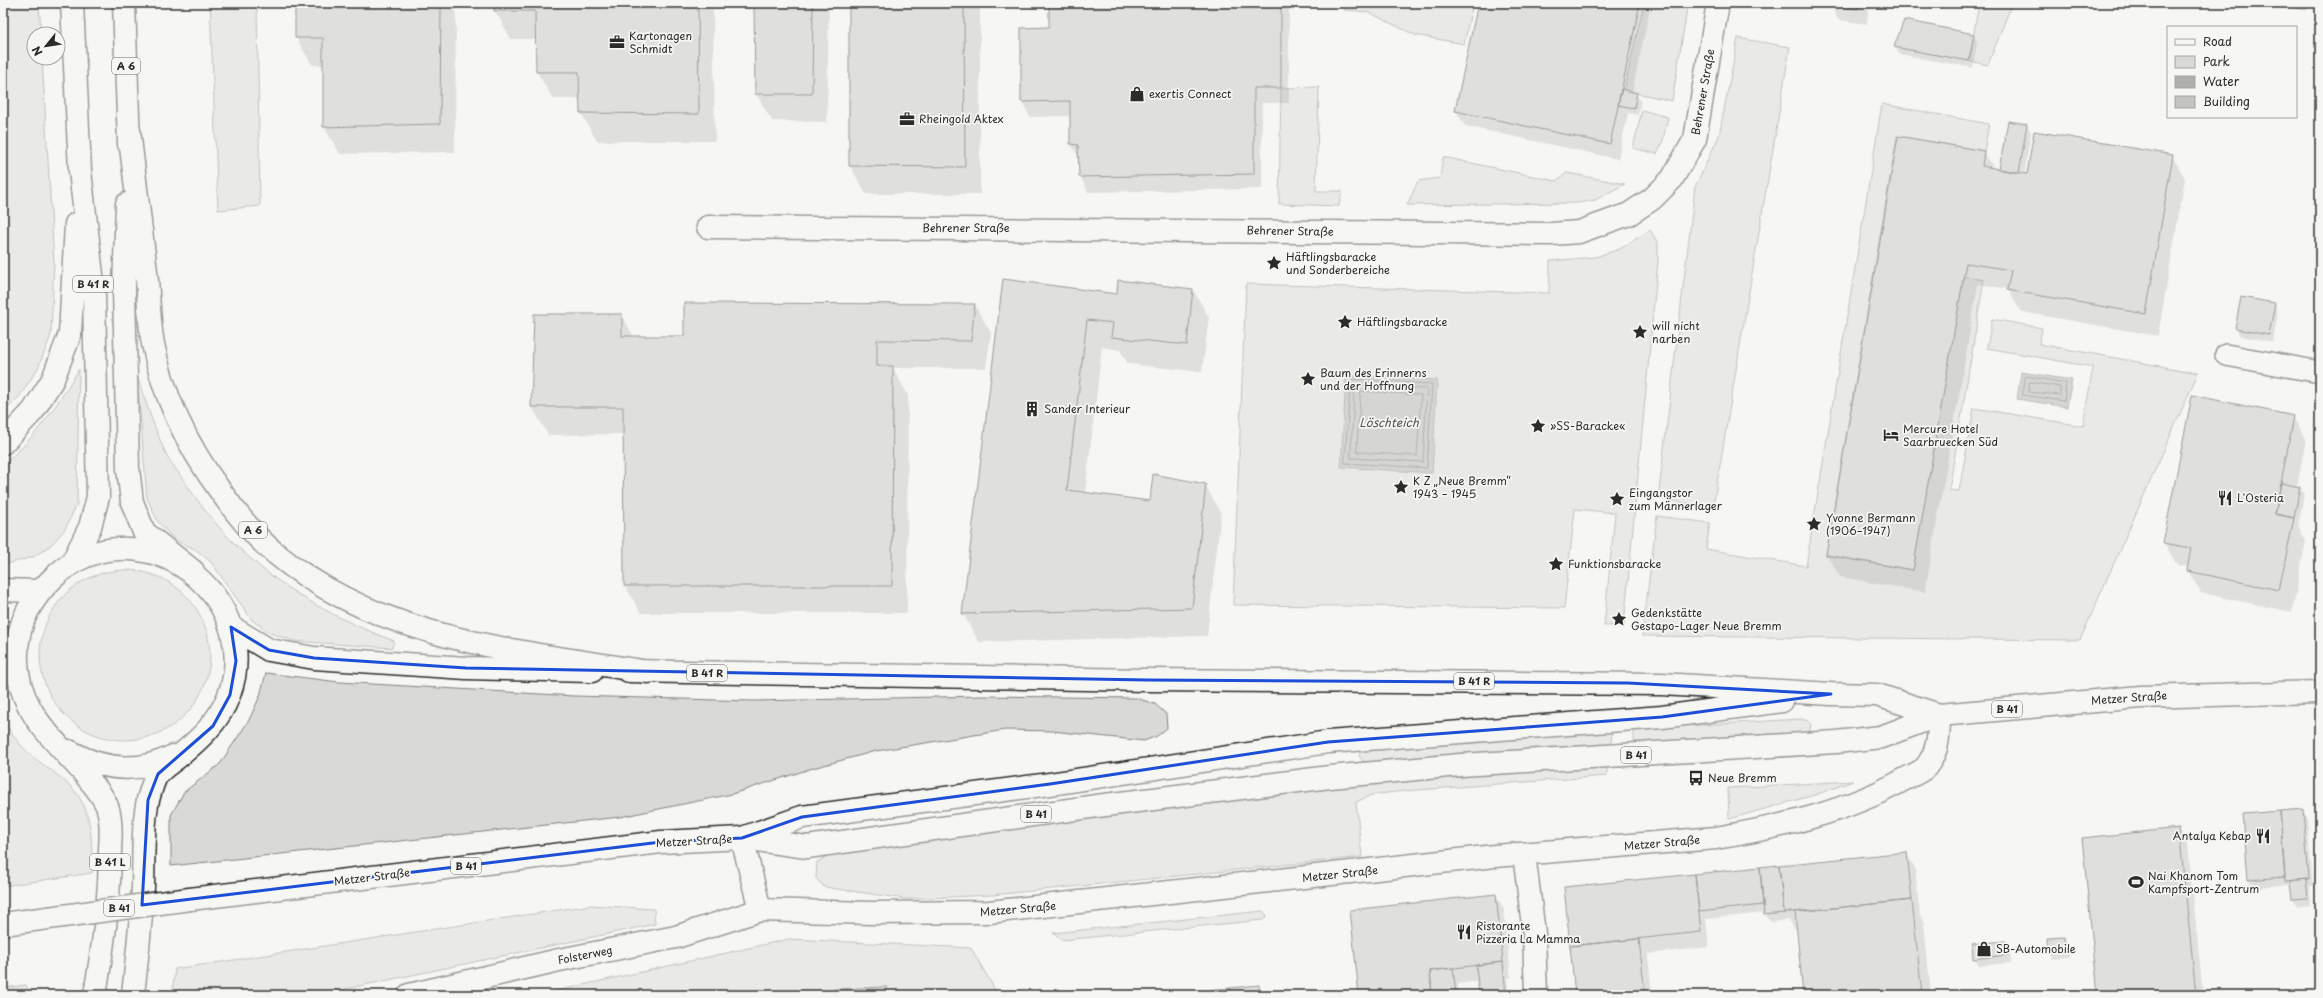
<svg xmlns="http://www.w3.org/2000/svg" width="2323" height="998" font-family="'Playpen Sans',sans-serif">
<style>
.green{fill:#d9d9d5;stroke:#828280}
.water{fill:#aeaeab;stroke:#7a7a78}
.shadow{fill:#0003}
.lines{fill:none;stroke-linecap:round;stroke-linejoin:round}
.shore{stroke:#5f5f5e;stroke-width:1}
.building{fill:#c3c3c0;stroke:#2b2b2b}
.service-casing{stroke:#2b2b2b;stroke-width:24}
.minor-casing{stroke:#2b2b2b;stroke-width:25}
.primary-casing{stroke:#2b2b2b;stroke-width:25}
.motorway-casing{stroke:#2b2b2b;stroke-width:25}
.service{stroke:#f6f6f2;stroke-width:21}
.minor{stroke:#f6f6f2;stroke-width:22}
.primary{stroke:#f6f6f2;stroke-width:22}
.motorway{stroke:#f6f6f2;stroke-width:22}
.primary-bridge-casing{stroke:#2b2b2b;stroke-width:25;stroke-linecap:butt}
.primary-bridge{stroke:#f6f6f2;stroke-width:22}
.marked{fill:none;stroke:#1d4ed8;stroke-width:3;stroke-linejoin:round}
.labels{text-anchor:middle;stroke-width:3.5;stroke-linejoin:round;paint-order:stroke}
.shield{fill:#f6f6f2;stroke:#686867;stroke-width:1}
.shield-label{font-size:10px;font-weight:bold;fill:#2b2b2b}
.poi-label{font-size:11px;fill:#2b2b2b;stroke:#f6f6f2;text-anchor:start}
.street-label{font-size:11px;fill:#2b2b2b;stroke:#f6f6f2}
.water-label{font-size:12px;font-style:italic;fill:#525251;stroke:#f6f6f2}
</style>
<rect width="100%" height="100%" fill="#f6f6f2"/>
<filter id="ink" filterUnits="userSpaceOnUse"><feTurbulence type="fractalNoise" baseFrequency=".025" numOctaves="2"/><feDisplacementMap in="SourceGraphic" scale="8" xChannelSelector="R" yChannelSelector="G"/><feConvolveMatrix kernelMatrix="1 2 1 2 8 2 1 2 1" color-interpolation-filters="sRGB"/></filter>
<g filter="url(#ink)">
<path class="green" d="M3 3H39L41 34H34V58H42L54 263 51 335 38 368 19 397 3 413Z
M210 3H257L260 206 218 210Z
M1344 3H1473L1464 44 1415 35 1368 12 1344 10Z
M1644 3H1688L1672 101 1624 90Z
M1979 3H2012L1988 65 1969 61Z
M2267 3H2307L2306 10Z
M1738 38 1790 47 1713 507 1658 499 1695 187 1719 136Z
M1319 87 1316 191H1342L1339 206 1279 204 1281 88Z
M1882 104 1989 124 1984 151 1897 136 1826 555 1913 570 1963 276 1984 280 1949 490 1959 491 1974 408 2083 426 2093 367 1987 348 1992 319 2042 328 2039 344 2198 373 2080 640 1642 636 1657 516 1710 523 1706 549 1806 566Z
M1642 110 1668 117 1662 144 1657 154 1633 148Z
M1443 157 1556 181 1567 173 1625 184 1595 200 1577 203 1407 205 1418 181 1440 178Z
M1650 230 1658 243V260L1624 625 1604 626 1615 513 1575 509 1564 608 1233 605 1246 284 1549 293 1550 261 1595 257 1620 249Z
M79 369 77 504 65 529 51 545 33 557 3 565V465C35 439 58 404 79 369Z
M137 375C145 401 154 427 165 452 170 462 178 472 185 482 236 562 307 608 394 641L392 648 294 641 270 633 252 620 211 562 195 549 175 540 158 522 147 498Z
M40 655a85 85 0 1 1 170 0a85 85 0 1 1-170 0Z
M266 673 339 682 574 696 753 701 982 696 1136 698 1155 704 1166 714 1167 728 1157 736 1144 741 1052 731 1005 730 876 751 813 768 732 794 620 817 171 866V815L184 792 220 764 249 720 260 696Z
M3 718C10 732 20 746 32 756 50 771 73 782 83 804 93 825 92 851 92 873L3 886Z
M1801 719 1809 721 1811 725 1810 730 1803 734 1634 744V729Z
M1612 731 1611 745 1368 762 1363 761 1359 756 1361 750Z
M1607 767V776L1404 791 1371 795 1356 802 1362 857 993 895 905 899 824 887 816 878 817 862 830 854C997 831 1164 805 1332 788 1424 779 1515 773 1607 767Z
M1853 781 1818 794 1729 819 1728 788Z
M591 905 654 909 655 924 317 995H172L175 969Z
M1263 911 1267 915 1263 920 1063 940 1053 933Z
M789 939 971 948 998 995H538Z
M26 985 32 995H3V988Z"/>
<path class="water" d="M2021 372 2072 380 2067 407 2017 399Z
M1346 375 1437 380 1432 473 1341 467Z"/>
<path class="shadow" d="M296 3H829L827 122 772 121 756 94 755 9H713L715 141H597L581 113V99H553L537 72 536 39H511L495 11V6L456 7 455 152 340 154 324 127V65H312L296 38Z
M850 3H980V194H866L850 166Z
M1050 3H1289V103H1262V189L1088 192 1080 176 1079 158 1071 144V116L1030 117 1022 102 1050 28Z
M1479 3H1651L1632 93 1636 94 1641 102 1638 115 1628 113 1618 159 1465 126 1456 111Z
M1830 3H1869L1867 24 1838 20Z
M1973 34 1977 42 1973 68 1899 54 1895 47Z
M2027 125 2031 132 2024 175 2172 156 2185 178 2158 336 2021 312 2008 289 1978 284 1925 592 1840 577 1827 555 1984 152 1994 169 2002 171Z
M1003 280 1118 295 1193 290 1209 317 1202 372 1128 364 1120 350 1102 347 1085 494 1151 502 1205 485 1221 513 1207 636 979 642 963 614Z
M2274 304 2278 312 2273 342 2240 336 2236 328Z
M975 305 991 333 986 368H893L908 395 907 613H641L625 586 624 434 548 435 532 407 535 315H622L634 337H685Z
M2293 417 2306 439 2297 487H2300L2304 495 2298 526 2306 541 2292 612 2201 593 2188 571 2189 567 2177 565 2164 543Z
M2302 810 2307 818 2313 886H2310L2311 905 2297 907 2293 899 2292 888 2288 884 2253 888 2249 880 2244 815Z
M2179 829 2188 844 2203 995H2099Z
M1906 853 1915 868 1920 916 1924 923 1931 995H1804L1797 928H1794L1789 920 1770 922 1765 913 1706 919 1709 947 1648 954 1652 995H1576L1565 888Z
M1496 895 1504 910 1511 978H1507L1509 995H1480L1478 981 1458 984 1459 995H1360Z
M2064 938 2068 945 2069 957 2053 958 2049 951Z
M2006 942 2010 950 2011 963 1979 966 1974 958Z
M1258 986 1263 995H1166Z
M886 988 890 995H835Z"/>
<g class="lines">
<path class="shore" d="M2026 376 2066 383 2064 401 2023 395Z
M1351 379 1432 384 1427 468 1345 463Z
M2030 382 2060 387V395L2029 392Z
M1355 385 1427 389 1423 462 1351 458Z
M1361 391 1421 395 1417 456 1357 452Z"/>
</g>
<path class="building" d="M295 3H441L440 124 323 127V38H295Z
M494 3H698L699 114 580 113 579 72H536L535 11H494Z
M754 3H813L812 94H755Z
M849 3H964L965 167 849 166Z
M1049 3H1281V88H1254V174L1079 177 1078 145 1070 144V101L1021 102V28L1049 27Z
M1478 3H1640L1610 144 1455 111Z
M1829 3H1859L1858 9 1829 5Z
M1904 20 1974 34 1969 61 1894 47Z
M1621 89 1637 93 1634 108 1618 105Z
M2008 121 2027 124 2019 173 1999 169Z
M2034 131 2173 155 2146 314 2007 290 2011 270 1966 263 1913 570 1826 555 1898 136 1984 151 1982 166 2027 174Z
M1003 279 1117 294 1118 280 1193 289 1187 345 1111 337 1113 323 1087 320 1067 490 1150 501 1153 474 1206 484 1192 608 962 614Z
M2241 297 2275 303 2269 335 2235 329Z
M684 303 975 304 971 341 877 340V366H893L892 586H624L623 407H531L534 314H622V336H684Z
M2192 395 2294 416 2275 514 2294 518 2279 590 2187 571 2191 548 2163 543Z
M2281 483 2300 487 2294 518 2275 514Z
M2303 809 2309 879 2285 881 2280 811Z
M2280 811 2285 877 2248 880 2243 814Z
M2179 828 2196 995H2098L2082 838Z
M1907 852 1912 900 1784 913 1779 865Z
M1779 865 1784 913 1764 915 1760 867Z
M1760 867 1763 905 1699 912 1695 874Z
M1695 874 1701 932 1570 946 1564 887Z
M2306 879 2308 898 2292 899 2290 881Z
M1496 894 1503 962 1430 971 1432 995H1359L1350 910Z
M1912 900 1922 995H1803L1795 912Z
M2064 937 2065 950 2048 951 2047 938Z
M1639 939 1645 995H1575L1570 946Z
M2006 941 2008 955 1973 959 1972 944Z
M1503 962 1506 995H1479L1476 965Z
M1453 968 1456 995H1432L1430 971Z
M1259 985 1260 995H1230V988Z
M887 987V995H834V989Z
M1230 988V995H1156L1173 993Z"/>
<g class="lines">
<g class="service-casing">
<path id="service" d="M2226 355 2320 372"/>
</g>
<g class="minor-casing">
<path id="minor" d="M708 227 1551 234 1579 232 1629 214 1652 199 1672 179 1695 139 1718 3
M3 590 39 591
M742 838 760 910
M1524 854 1534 933 1536 995
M409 995 559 960 676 937 760 910 871 913 989 912 1495 856 1716 838C1781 827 1847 812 1905 779 1911 776 1921 772 1926 767 1939 750 1939 735 1939 715"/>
</g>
<g class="primary-casing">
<path id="primary" d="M231 627 269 650 314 658 466 668 592 671
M629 671 1147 680 1661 684 1831 694 1877 695 1939 715
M69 751C103 770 138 774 173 756
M745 837 802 817 1050 784 1328 742 1662 717 1782 701
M190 899 661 842 742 838 807 847 1097 806 1330 777 1460 765 1836 742 1881 737 1939 715 2141 697 2320 692
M3 924 48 918
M95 995C103 946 110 899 110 849 111 836 112 819 107 806 102 793 90 781 82 771 55 741 24 715 18 673 15 651 18 629 28 610 41 587 62 566 86 556 171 523 261 610 229 695 219 722 199 740 178 757 172 762 162 768 157 775 153 781 150 793 148 800 142 826 144 860 143 887 141 923 137 959 133 995"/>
</g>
<g class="motorway-casing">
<path id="motorway" d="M72 3 80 171 94 292 98 497 90 527 73 561
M124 3 129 144
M129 130C135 180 141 230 147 280 149 301 149 323 153 344 164 399 188 447 221 492 236 513 255 537 275 553 379 640 519 651 648 672
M127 204 124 288 128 468 132 502 144 532 193 571
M3 443 33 411 53 379 70 334 76 224"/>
</g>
<use href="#service" class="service"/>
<use href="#minor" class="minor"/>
<use href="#primary" class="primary"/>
<use href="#motorway" class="motorway"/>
<g class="primary-bridge-casing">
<path id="primary-bridge" d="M48 918 190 899"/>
</g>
<use href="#primary-bridge" class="primary-bridge"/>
</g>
</g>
<path d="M0 0H2323V998H0ZM231 627 269 650 314 658 466 668 1147 680 1628 683 1831 694 1662 717 1328 742 1050 784 802 817 742 838 661 842 142 905 148 800 158 774 213 726 230 695 236 661Z" fill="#f6f6f2" fill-opacity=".55" fill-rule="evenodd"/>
<path class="marked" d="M231 627 269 650 314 658 466 668 1147 680 1628 683 1831 694 1662 717 1328 742 1050 784 802 817 742 838 661 842 142 905 148 800 158 774 213 726 230 695 236 661Z"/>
<defs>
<g id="office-bare" transform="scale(1.2)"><path d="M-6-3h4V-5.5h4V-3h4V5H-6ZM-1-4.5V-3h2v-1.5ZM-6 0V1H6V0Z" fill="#2b2b2b" stroke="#f6f6f2" stroke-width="2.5" paint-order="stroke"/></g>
<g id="shop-bare" transform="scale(1.2)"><path d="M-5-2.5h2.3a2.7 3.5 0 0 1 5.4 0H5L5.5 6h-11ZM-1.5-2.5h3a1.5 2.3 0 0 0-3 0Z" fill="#2b2b2b" stroke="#f6f6f2" stroke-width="2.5" paint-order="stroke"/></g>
<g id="sight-bare" transform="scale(1.2)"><path d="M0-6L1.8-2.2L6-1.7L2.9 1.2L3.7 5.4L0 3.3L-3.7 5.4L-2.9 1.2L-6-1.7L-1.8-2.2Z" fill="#2b2b2b" stroke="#f6f6f2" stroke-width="2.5" paint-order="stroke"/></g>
<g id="building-bare" transform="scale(1.2)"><path d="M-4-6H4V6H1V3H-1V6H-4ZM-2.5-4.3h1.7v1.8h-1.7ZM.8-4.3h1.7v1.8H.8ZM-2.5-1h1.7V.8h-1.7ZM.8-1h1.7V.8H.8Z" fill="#2b2b2b" stroke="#f6f6f2" stroke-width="2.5" paint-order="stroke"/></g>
<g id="hotel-bare" transform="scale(1.2)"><path d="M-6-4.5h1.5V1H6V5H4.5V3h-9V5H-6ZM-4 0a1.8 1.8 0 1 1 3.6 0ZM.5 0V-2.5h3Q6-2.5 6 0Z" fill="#2b2b2b" stroke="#f6f6f2" stroke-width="2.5" paint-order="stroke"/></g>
<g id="restaurant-bare" transform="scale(1.2)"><path d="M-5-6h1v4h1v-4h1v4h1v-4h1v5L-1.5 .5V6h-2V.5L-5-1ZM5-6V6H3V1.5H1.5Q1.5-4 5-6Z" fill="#2b2b2b" stroke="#f6f6f2" stroke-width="2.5" paint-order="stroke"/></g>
<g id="bus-bare" transform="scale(1.2)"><path d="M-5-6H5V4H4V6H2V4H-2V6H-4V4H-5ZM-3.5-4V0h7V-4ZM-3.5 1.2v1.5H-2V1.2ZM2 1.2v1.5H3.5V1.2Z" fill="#2b2b2b" stroke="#f6f6f2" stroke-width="2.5" paint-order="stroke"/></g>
<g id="stadium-bare" transform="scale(1.2)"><path d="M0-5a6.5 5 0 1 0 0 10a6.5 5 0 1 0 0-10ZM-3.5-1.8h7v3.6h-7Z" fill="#2b2b2b" stroke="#f6f6f2" stroke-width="2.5" paint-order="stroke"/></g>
</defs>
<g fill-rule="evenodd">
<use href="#office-bare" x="617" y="42"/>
<use href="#shop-bare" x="1137" y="94"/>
<use href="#office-bare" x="907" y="119"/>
<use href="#sight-bare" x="1274" y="263"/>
<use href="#sight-bare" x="1345" y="322"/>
<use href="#sight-bare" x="1640" y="332"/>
<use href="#sight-bare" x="1308" y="379"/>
<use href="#building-bare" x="1032" y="409"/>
<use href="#sight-bare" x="1538" y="426"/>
<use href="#hotel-bare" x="1891" y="435"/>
<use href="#sight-bare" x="1401" y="487"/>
<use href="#restaurant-bare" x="2225" y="498"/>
<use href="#sight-bare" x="1617" y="499"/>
<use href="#sight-bare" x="1814" y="524"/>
<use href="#sight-bare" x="1556" y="564"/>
<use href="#sight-bare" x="1619" y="619"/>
<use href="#bus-bare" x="1696" y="778"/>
<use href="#restaurant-bare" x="2263" y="836"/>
<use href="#stadium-bare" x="2136" y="882"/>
<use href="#restaurant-bare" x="1464" y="932"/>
<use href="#shop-bare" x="1984" y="949"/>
</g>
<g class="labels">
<g class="shield">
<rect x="112" y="58" width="28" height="16" rx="3"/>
<rect x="73" y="276" width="40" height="16" rx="3"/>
<rect x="239" y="522" width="28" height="16" rx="3"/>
<rect x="687" y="665" width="40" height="16" rx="3"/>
<rect x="1454" y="673" width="40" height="16" rx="3"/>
<rect x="1992" y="701" width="30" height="16" rx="3"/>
<rect x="1621" y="747" width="30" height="16" rx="3"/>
<rect x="1021" y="806" width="30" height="16" rx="3"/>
<rect x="90" y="854" width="40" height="16" rx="3"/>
<rect x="451" y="858" width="30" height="16" rx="3"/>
<rect x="104" y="900" width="30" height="16" rx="3"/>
</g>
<g class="shield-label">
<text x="126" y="70">A 6</text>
<text x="93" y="288">B 41 R</text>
<text x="253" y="534">A 6</text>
<text x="707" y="677">B 41 R</text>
<text x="1474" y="685">B 41 R</text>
<text x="2007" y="713">B 41</text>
<text x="1636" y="759">B 41</text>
<text x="1036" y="818">B 41</text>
<text x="110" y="866">B 41 L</text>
<text x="466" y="870">B 41</text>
<text x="119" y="912">B 41</text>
</g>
<g class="poi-label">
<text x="629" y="40">Kartonagen<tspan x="629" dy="13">Schmidt</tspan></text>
<text x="1149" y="98">exertis Connect</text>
<text x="919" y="123">Rheingold Aktex</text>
<text x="1286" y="261">Häftlingsbaracke<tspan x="1286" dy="13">und Sonderbereiche</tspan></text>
<text x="1357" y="326">Häftlingsbaracke</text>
<text x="1652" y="330">will nicht<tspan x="1652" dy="13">narben</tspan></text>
<text x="1320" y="377">Baum des Erinnerns<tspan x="1320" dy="13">und der Hoffnung</tspan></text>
<text x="1044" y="413">Sander Interieur</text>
<text x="1550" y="430">»SS-Baracke«</text>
<text x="1903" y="433">Mercure Hotel<tspan x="1903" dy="13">Saarbruecken Süd</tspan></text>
<text x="1413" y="485">K Z „Neue Bremm“<tspan x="1413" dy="13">1943 – 1945</tspan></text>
<text x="1629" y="497">Eingangstor<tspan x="1629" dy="13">zum Männerlager</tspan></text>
<text x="2237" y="502">L'Osteria</text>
<text x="1826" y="522">Yvonne Bermann<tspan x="1826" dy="13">(1906–1947)</tspan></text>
<text x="1568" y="568">Funktionsbaracke</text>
<text x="1631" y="617">Gedenkstätte<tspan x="1631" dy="13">Gestapo-Lager Neue Bremm</tspan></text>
<text x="1708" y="782">Neue Bremm</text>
<text x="2251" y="840" text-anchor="end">Antalya Kebap</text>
<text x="2148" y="880">Nai Khanom Tom<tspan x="2148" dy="13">Kampfsport-Zentrum</tspan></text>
<text x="1476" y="930">Ristorante<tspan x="1476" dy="13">Pizzeria La Mamma</tspan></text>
<text x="1996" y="953">SB-Automobile</text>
</g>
<g class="street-label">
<text transform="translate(1703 92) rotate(-80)" y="4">Behrener Straße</text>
<text x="966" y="232">Behrener Straße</text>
<text transform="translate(1290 231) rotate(1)" y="4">Behrener Straße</text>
<text transform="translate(2129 698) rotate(-4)" y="4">Metzer Straße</text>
<text transform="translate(694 841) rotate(-3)" y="4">Metzer Straße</text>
<text transform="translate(1662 843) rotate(-5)" y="4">Metzer Straße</text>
<text transform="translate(1340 874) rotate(-6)" y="4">Metzer Straße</text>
<text transform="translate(372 877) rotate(-7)" y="4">Metzer Straße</text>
<text transform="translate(1018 909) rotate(-5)" y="4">Metzer Straße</text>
<text transform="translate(585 955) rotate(-11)" y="4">Folsterweg</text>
</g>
<g class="water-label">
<text x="1389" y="427">Löschteich</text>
</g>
</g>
<rect width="2323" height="998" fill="none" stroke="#f6f6f2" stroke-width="16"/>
<rect x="8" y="8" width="2307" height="982" fill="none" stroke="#2b2b2b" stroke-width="1.5" filter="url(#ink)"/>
<rect x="2167" y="26" width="130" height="92" fill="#f6f6f2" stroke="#a5a5a2"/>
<rect x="2175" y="39" width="20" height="6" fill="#f6f6f2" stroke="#a5a5a2"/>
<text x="2203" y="46" font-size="12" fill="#2b2b2b">Road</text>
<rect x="2175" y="56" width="20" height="12" fill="#d9d9d5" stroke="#a5a5a2"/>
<text x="2203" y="66" font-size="12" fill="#2b2b2b">Park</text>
<rect x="2175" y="76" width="20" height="12" fill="#aeaeab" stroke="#a5a5a2"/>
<text x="2203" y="86" font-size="12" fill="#2b2b2b">Water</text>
<rect x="2175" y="96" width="20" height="12" fill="#c3c3c0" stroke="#a5a5a2"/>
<text x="2203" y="106" font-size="12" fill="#2b2b2b">Building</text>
<g transform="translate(46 46) rotate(240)"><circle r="19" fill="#f6f6f2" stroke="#a5a5a2"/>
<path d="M0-3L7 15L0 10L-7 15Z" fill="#2b2b2b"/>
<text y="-6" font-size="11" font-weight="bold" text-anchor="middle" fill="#2b2b2b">N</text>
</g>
</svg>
